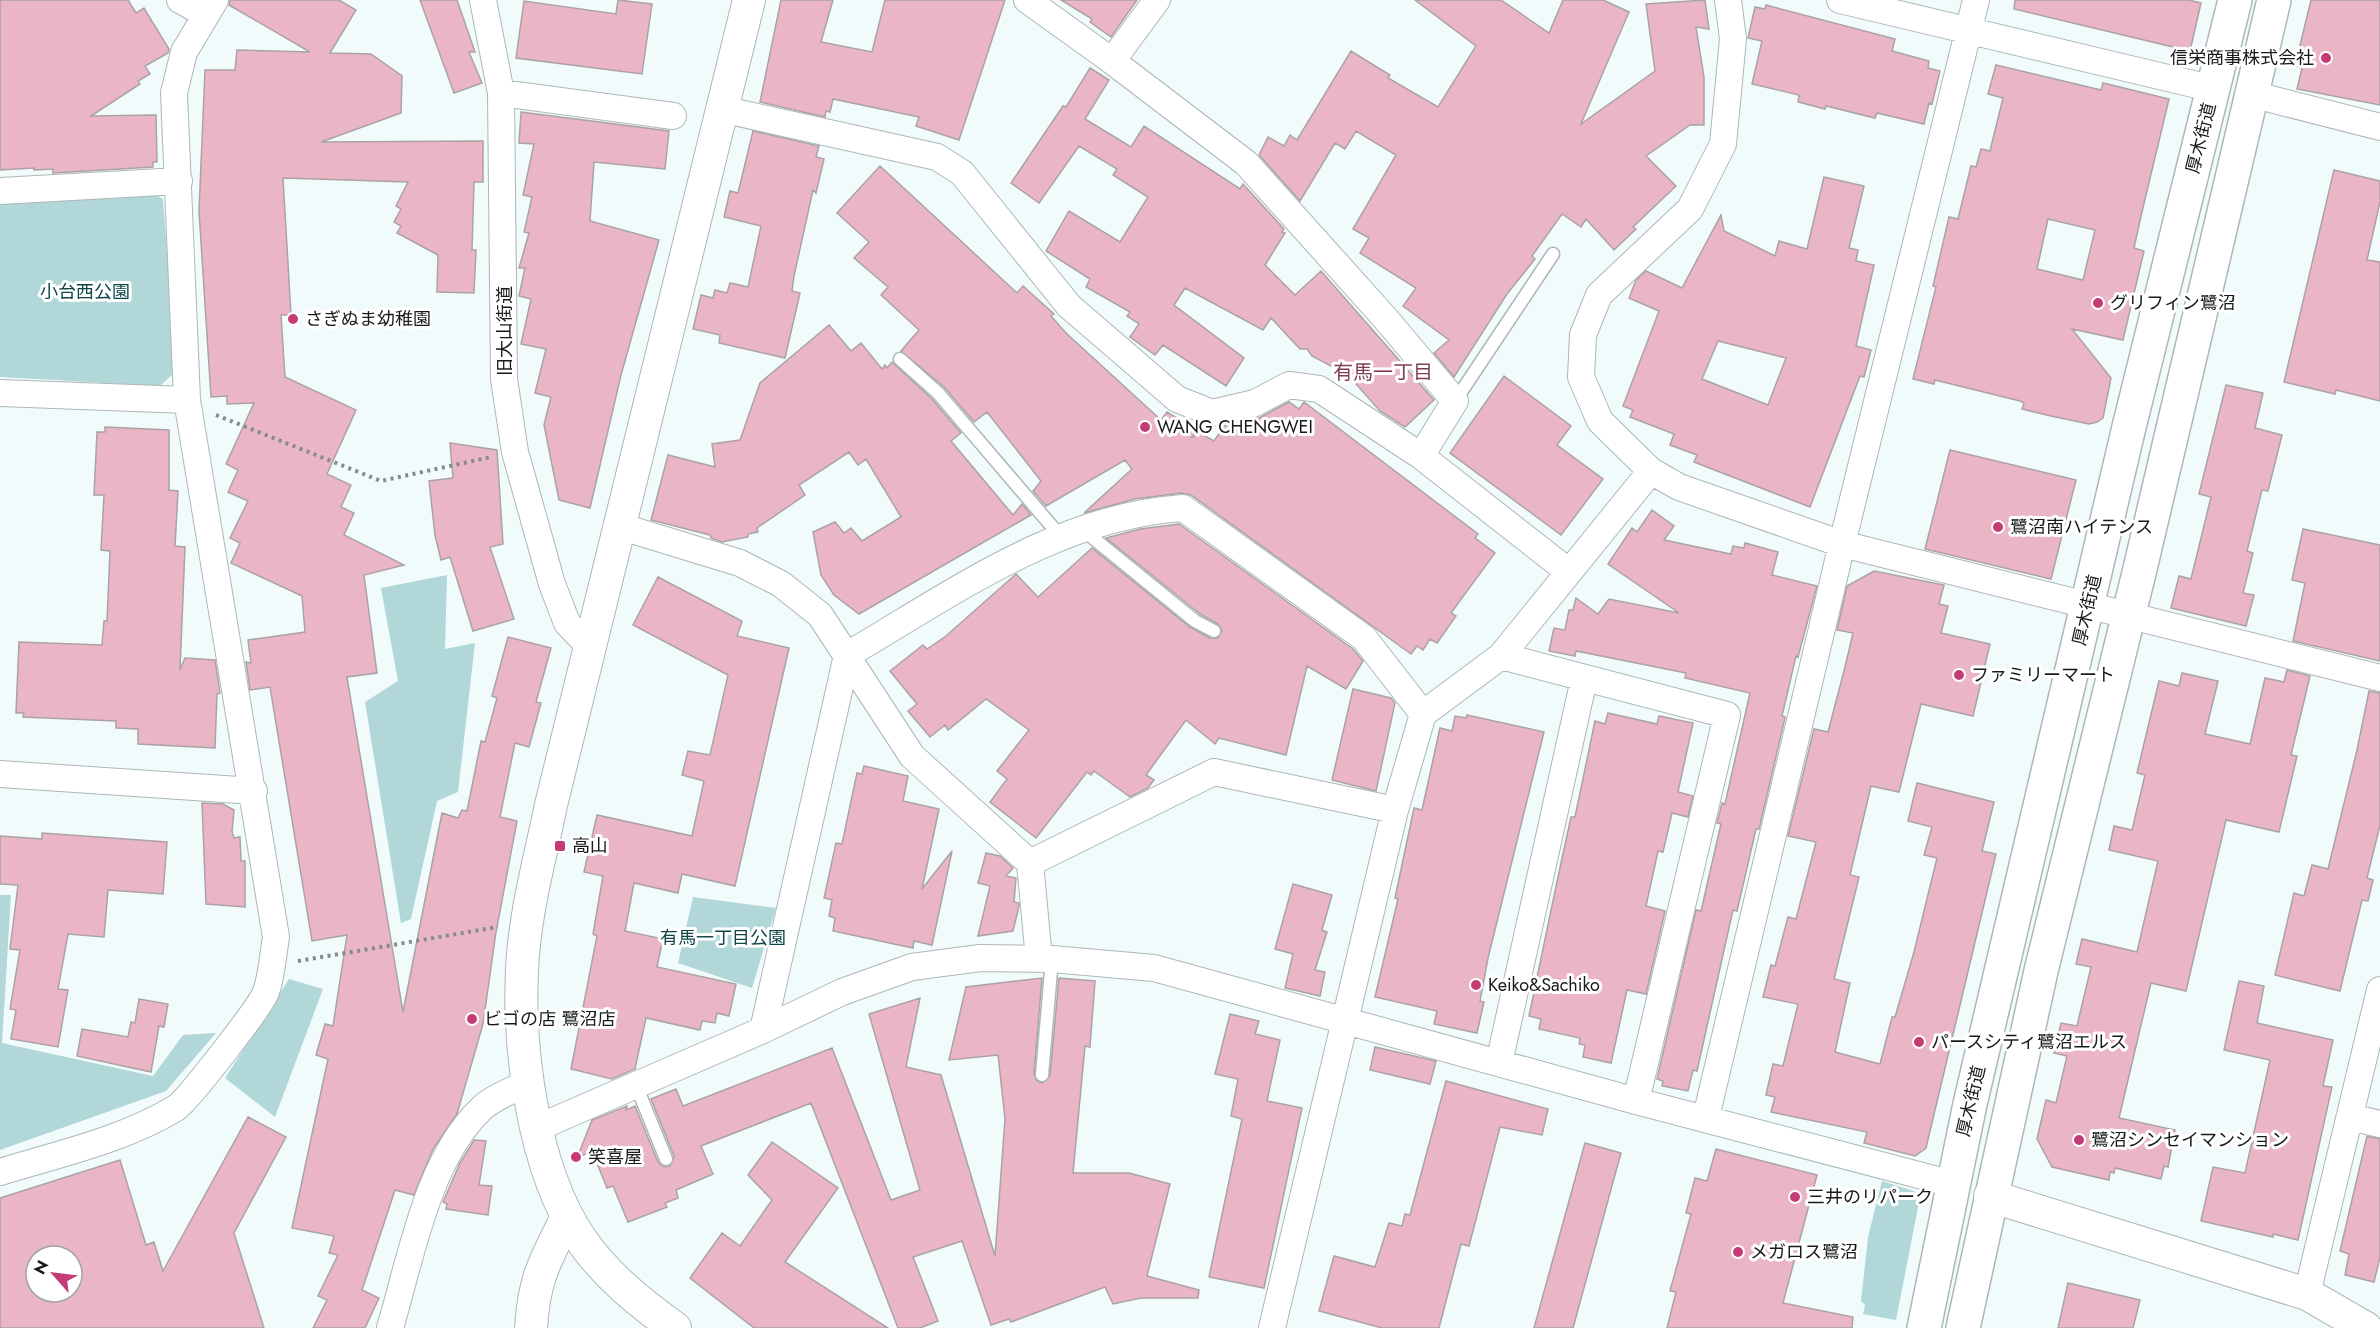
<svg xmlns="http://www.w3.org/2000/svg" width="2380" height="1328" font-family="Jost,'Noto Sans JP',sans-serif">
<style>
.green{fill:#b1d7d8}
.building{fill:#eab6c6;stroke:#aba2a4;stroke-width:1.5;fill-rule:evenodd}
.lines{fill:none;stroke-linecap:round;stroke-linejoin:round}
.service-casing{stroke:#adb7b7;stroke-width:15}
.minor-casing{stroke:#adb7b7;stroke-width:28}
.tertiary-casing{stroke:#adb7b7;stroke-width:34}
.trunk-casing{stroke:#adb7b7;stroke-width:36}
.path{stroke:#848b8c;stroke-width:4;stroke-dasharray:3 4.5;stroke-linecap:butt}
.service{stroke:#fff;stroke-width:12}
.minor{stroke:#fff;stroke-width:26}
.tertiary{stroke:#fff;stroke-width:32}
.trunk{stroke:#fff;stroke-width:33}
.poi-dot{fill:#c53b75;stroke:#fff;stroke-width:2}
.labels{text-anchor:middle;stroke-width:6;stroke-linejoin:round;paint-order:stroke}
.poi-label{font-size:18px;fill:#161a1a;stroke:#fff;text-anchor:start}
.street-label{font-size:18px;fill:#161a1a;stroke:#fff}
.park-label{font-size:18px;fill:#0e4648;stroke:#fff}
.neighbourhood-label{font-size:20px;fill:#823c55;stroke:#fff}
</style>
<rect width="100%" height="100%" fill="#f1fbfc"/>
<path class="green" d="M149 191 163 199 176 371 160 386 0 377V200Z
M447 575 445 649 475 643 458 792 437 801 411 919 401 923 365 702 398 681 381 588Z
M0 895H11L2 1043 153 1076 183 1035 216 1033 166 1091 0 1150Z
M693 897 776 908 752 988 678 963Z
M289 979 323 989 275 1117 225 1078Z
M1882 1181 1914 1191 1920 1197 1896 1320 1863 1314 1865 1305 1861 1301 1868 1237Z"/>
<path class="building" d="M0 0H128L136 13 144 8 169 49 168 53 145 66 150 74 138 81 140 84 91 116 156 115 157 162H153V167L53 173V169L34 170V168L0 170Z
M230 0H339L356 10 330 53 371 54 402 76 401 113 321 142 483 141V182H474L472 250H476L474 293 437 292 438 255 397 233 401 226 394 222 401 209 396 206 408 182 283 178 291 315H281L285 377 356 410 327 474 351 485 341 507 354 513 344 535 404 565 364 575 377 673 347 677 403 1012 442 813 458 818 462 810 467 811 481 741 485 742 497 698 492 696 508 637 551 648 536 702 541 703 529 747 515 743 500 817 517 821 496 932 483 1024 457 1114 433 1149 414 1195 395 1190 362 1290 379 1298 365 1328H313L327 1300 318 1296 338 1255 329 1253 334 1236 292 1228 328 1059 316 1055 325 1024 333 1026 347 935 312 941 270 687 250 690 246 662 251 663 248 640 305 632 302 596 231 563 240 543 230 538 248 501 228 492 238 470 226 464 254 403 227 404V396L211 397 199 211 205 70H235L237 50 310 52 229 5Z
M420 0H457L475 52H469L482 83 454 93Z
M618 0 652 4 642 74 516 58 524 1 616 14Z
M781 0H833L821 42 872 52 885 0H1005L959 140 916 126 919 117 833 99 830 112 826 111 825 117 760 102Z
M1061 0H1137L1111 37 1090 22 1092 19Z
M1415 0H1501L1549 33 1563 0H1603L1629 12 1581 124 1655 71 1646 4 1705 0 1709 29 1696 27 1704 77V125H1690L1646 156 1676 186 1633 227 1636 229 1614 250 1586 219 1581 227 1562 214 1532 256 1535 259 1507 294 1454 377 1434 353 1449 340 1403 306 1416 288 1360 253 1369 238 1353 229 1396 155 1356 131 1345 149 1335 143 1300 201 1259 155 1268 137 1284 146 1290 135 1297 140 1351 51 1390 75 1388 78 1438 107 1476 46Z
M2015 0H2189L2201 3 2190 51 2014 9Z
M2311 0H2380V105L2297 89 2302 68 2295 66Z
M1766 5 1895 39 1892 51 1929 61 1928 68 1940 71 1932 104 1929 103 1924 124 1877 113 1875 118 1826 106 1825 109 1798 102 1799 95 1752 84 1762 41 1748 38 1755 7 1765 9Z
M1996 65 2101 90 2103 83 2169 99 2141 216 2134 248 2144 251 2123 340 2072 329 2111 378 2103 418 2097 422 2089 424 2051 416 2022 409 2024 403 2020 401 1935 380 1934 384 1913 379 1936 287 1933 286 1949 217 1958 219 1971 166 1976 167 1981 149 1990 151 2003 98 1988 94ZM2048 219 2095 230 2083 280 2037 269Z
M1090 68 1109 80 1085 119 1131 147 1144 126 1240 189 1243 184 1284 229 1282 232 1285 233 1265 265 1295 295 1321 271 1434 400 1405 427 1380 411 1348 375 1312 356 1307 349H1300L1271 318 1263 330 1185 288 1174 305 1244 358 1226 386 1163 345 1155 355 1130 337 1139 324 1127 316 1130 312 1086 287 1090 279 1046 251 1069 211 1120 242 1148 197 1113 175 1117 169 1079 146 1039 203 1011 183 1063 106 1066 107Z
M521 112 669 131 665 169 594 162 590 221 659 240 621 375 590 508 559 500 544 425 551 397 535 393 546 349 521 344 531 299 519 296 525 268H519L529 233 524 232 532 197 523 195 534 144 519 143Z
M753 131 819 146 816 157 824 159 816 193 813 190 794 276 792 291 800 293 785 358 719 343 720 335 693 329 701 295 713 298 715 290 727 293 730 283 748 287 761 226 724 217 730 191 738 193Z
M880 166 1017 293 1023 286 1054 314 1051 316 1066 333 1161 420 1167 412 1197 430 1192 437 1202 434 1214 441 1225 425 1259 418 1289 402 1299 409 1304 402 1478 534 1475 538 1495 553 1451 613 1456 616 1437 643 1430 639 1423 650 1417 646 1411 654 1191 495 1181 493 1135 499 1084 513 1132 469 1125 460 1046 506 1033 491 1041 481 987 412 974 422 944 387 901 351 919 330 881 295 888 287 854 258 869 242 837 213Z
M2334 170 2380 181V202L2367 260 2380 262V401L2336 390 2335 394 2284 382Z
M1824 177 1864 186 1849 248 1858 250 1856 261 1874 265 1856 346 1871 350 1864 377 1860 376 1810 507 1694 462 1697 455 1670 445 1674 434 1630 417 1633 410 1623 406 1659 311 1629 298 1636 280 1646 271 1682 288 1721 215 1724 231 1775 256 1779 241 1807 249ZM1718 341 1786 358 1768 405 1702 379Z
M829 325 851 351 861 343 882 369 885 365 887 368 892 362 932 399 961 433 951 441 1013 515 1022 504 1031 515 859 614 834 595 821 575 813 532 835 522 844 533 851 528 862 541 901 517 866 459 858 465 849 452 799 485 805 495 757 528 758 532 748 534V537L722 542 711 538 710 535 651 520 668 455 715 467 712 444 740 440 760 383Z
M1504 376 1571 426 1557 445 1603 479 1561 535 1450 453Z
M2226 385 2263 393 2255 428 2282 435 2268 491 2262 490 2247 551 2253 553 2243 593 2254 595 2246 626 2171 608 2179 576 2191 579 2211 497 2199 494Z
M105 427 169 430V490L178 491 175 546 185 547 180 670 185 658 215 660 220 693 217 694 215 748 138 744V729L116 728V721L23 717 24 713H16L19 642 102 645 104 621H107L110 551 101 550 104 495H94L97 432H105Z
M450 443 497 450 503 544 490 547 514 619 473 631 450 557 441 560 435 535 429 481 453 478Z
M1950 450 2076 480 2051 579 1925 549Z
M1652 510 1674 526 1664 540 1731 554 1733 546 1744 548 1745 543 1778 552 1772 575 1817 586 1798 657 1796 656 1782 716 1785 717 1784 722 1759 829H1756L1737 911 1733 910 1697 1071 1693 1070 1688 1091 1662 1086 1663 1081 1657 1079 1696 910 1701 911 1721 824 1717 823 1722 803 1725 804 1750 693 1685 678 1686 673 1576 651 1575 656 1549 651 1554 628 1565 630 1569 610H1573L1576 598 1598 614 1609 599 1679 613 1608 564 1632 528 1637 532Z
M1179 524 1353 649 1363 661 1346 689 1307 666 1286 755 1219 738 1215 744 1186 720 1146 775 1154 780 1148 788 1130 797 1094 771 1091 775 1087 772 1036 838 990 802 1007 779 997 771 1029 730 986 699 948 730 945 725 930 737 908 711 917 704 890 671 923 645 927 649 946 636 1016 574 1038 597 1092 548 1190 627 1210 638H1218L1222 631 1218 624 1200 614 1106 538 1140 529Z
M2303 529 2380 545V661L2293 641 2305 583 2292 580Z
M1874 571 1944 585 1939 604 1948 606 1941 633 1990 644 1973 716 1921 704 1899 792 1871 786 1850 875 1859 877 1834 979 1850 983 1835 1052 1880 1064 1892 1017H1895L1914 952 1937 858 1924 855 1932 827 1908 821 1917 783 1994 802 1982 851 1996 854 1926 1148 1915 1156 1864 1143 1867 1132 1771 1112 1775 1097 1766 1095 1773 1064 1783 1066 1798 1004 1763 997 1771 965 1775 966 1788 917 1796 919 1816 842 1788 836 1814 729 1828 732 1845 667 1853 633 1837 630 1847 586Z
M658 577 742 621 737 636 789 648 735 886 682 874 678 893 634 883 625 931 663 939 657 967 736 984 729 1016 717 1013 715 1023 702 1021 700 1030 646 1018 635 1069 612 1079 571 1069 597 936 593 934 603 876 584 872 597 815 692 836 704 781 682 775 688 751 710 755 728 675 633 625Z
M2287 670 2310 676 2291 755 2297 756 2279 832 2226 820 2186 991 2151 983 2119 1118 2175 1130 2168 1167 2164 1166 2161 1179 2115 1168 2114 1173 2110 1172 2109 1180 2052 1167 2037 1139 2046 1100 2056 1103 2067 1056 2054 1053 2061 1023 2077 1026 2091 967 2076 964 2082 939 2137 952 2158 861 2109 850 2114 826 2132 830 2145 775 2137 773 2159 681 2179 686 2182 673 2218 681 2205 734 2250 744 2265 678 2284 682Z
M1353 689 1391 698 1395 703 1376 791 1332 780Z
M2369 691 2380 693V825L2367 878 2373 880 2368 901 2362 900 2340 991 2275 975 2294 893 2304 896 2312 865 2328 869 2357 750Z
M1608 713 1657 724 1659 716 1693 723 1678 792 1693 796 1688 817 1672 813 1663 852 1658 851 1646 906 1665 911 1646 994 1627 990 1611 1063 1583 1057 1585 1045 1579 1044 1580 1038 1539 1029 1541 1019 1529 1016 1558 877 1571 817H1575L1595 721 1605 724Z
M1467 715 1544 732 1488 958 1480 1001 1484 1002 1477 1033 1434 1024 1437 1011 1375 997 1398 899 1395 898 1414 808 1422 810 1440 728 1452 731 1455 716 1466 718Z
M864 766 908 776 903 801 939 809 922 889 952 851 932 945 914 941 913 948 833 931 835 918 829 916 832 900 824 898 836 843 842 844 857 773 862 774Z
M202 803 223 804 234 810 232 832 234 838 240 837 241 861H245V907L206 904Z
M42 833 167 842 163 894 108 890 104 937 68 934 58 989 68 990 58 1047 11 1039 16 1010 10 1009 20 950 10 949 18 885 0 884V836L42 839Z
M986 853 1000 856 1013 868 1006 876 1016 878 1014 902 1019 903V906L1013 931 978 936 990 886 978 883Z
M1293 884 1332 895 1322 930 1327 932 1315 970 1325 972 1320 996 1285 988 1293 954 1275 949Z
M1042 978 1034 1074 1037 1081 1042 1083 1050 1076 1059 978 1095 981 1090 1047 1085 1046 1073 1173H1129L1170 1184 1147 1276 1199 1290 1198 1298H1141L1113 1304 1105 1287 1011 1322 1009 1319 991 1325 962 1241 913 1257 938 1321 920 1328H898L811 1103 701 1146 713 1174 676 1190 678 1198 665 1203 667 1207 628 1222 613 1186 607 1188 592 1151 577 1158 592 1120 627 1106 626 1110 635 1106 658 1162 664 1167 670 1166 674 1156 651 1099 676 1089 683 1106 832 1048 891 1200 920 1190 869 1014 920 998 906 1067 941 1075 995 1256 1005 1119 998 1055 949 1060 966 987Z
M2239 981 2264 986 2257 1023 2333 1040 2323 1086 2332 1087 2298 1240 2273 1234V1237L2201 1221 2213 1167 2245 1173 2270 1060 2224 1050Z
M139 999 168 1004 164 1027 159 1026 151 1072 77 1056 82 1029 128 1037 131 1022 135 1023Z
M1230 1014 1259 1021 1255 1034 1280 1040 1267 1101 1302 1108 1264 1288 1209 1277 1242 1119 1231 1116 1238 1079 1215 1074Z
M1375 1047 1436 1061 1430 1084 1370 1070Z
M1446 1081 1548 1109 1542 1135 1500 1127 1469 1246 1461 1244 1439 1328H1382L1319 1311 1334 1256 1375 1267 1389 1223 1402 1226 1405 1214 1410 1215Z
M248 1117 286 1137 234 1233 264 1328H0V1198L120 1160 146 1245 154 1242 163 1271ZM36 1256H72V1292H36Z
M2367 1136 2380 1139V1257L2374 1282 2345 1275 2349 1254 2340 1251Z
M474 1140 486 1141 479 1185 492 1186 488 1215 446 1209 447 1204 443 1202 460 1163Z
M772 1142 838 1188 785 1262 888 1328H754L690 1278 722 1233 740 1246 772 1200 748 1175Z
M1585 1143 1621 1153 1573 1328H1534Z
M1716 1149 1817 1175 1783 1303 1853 1317 1852 1328H1667L1676 1292 1670 1291 1691 1214 1686 1213 1695 1178 1707 1181Z
M2068 1283 2140 1300 2133 1328H2058Z"/>
<g class="lines">
<g class="service-casing">
<path id="service" d="M900 359 938 393 1061 537
M1455 401 1553 254
M1082 529 1195 621 1214 631
M1042 1075 1052 959
M636 1085 666 1159"/>
</g>
<g class="minor-casing">
<path id="minor" d="M180 0 205 14
M483 0 501 93 504 379 515 452 552 584 567 623 590 647
M1027 0 1112 61
M1157 0 1112 61 1246 163 1385 318 1455 401 1421 456
M1728 0 1733 39 1723 144 1690 209 1599 295 1583 335 1581 377 1600 421 1651 471 1679 487 1842 544 2380 678
M1840 0 2214 89
M501 93 673 116
M2251 94 2380 127
M721 109 937 157 962 173 1069 306 1177 399 1212 413 1255 403 1289 385 1319 389 1421 456 1569 572
M0 191 179 181
M0 393 187 400
M619 526 740 563 781 584 820 615 912 756 1030 863 1039 959
M1501 656 1727 715 1636 1101
M0 774 254 791
M1030 863 1214 772 1395 810
M763 1030 847 655C952 594 1058 516 1183 508L1364 638 1423 714
M1499 1063 1584 679
M1706 1117 1842 544 1976 0
M2350 1117 2380 1124
M537 1128 763 1030 842 992 912 967 980 958 1052 959 1154 968 1636 1101 1953 1184
M0 1172C59 1154 123 1140 176 1108 188 1100 261 1006 266 992 272 975 273 954 276 937L187 400 174 93 184 52 215 0
M2307 1294 2380 990
M390 1328C411 1258 427 1161 481 1109 493 1097 514 1090 529 1082
M1272 1328 1395 810 1423 714 1501 656 1651 471"/>
</g>
<g class="tertiary-casing">
<path id="tertiary" d="M1990 1196 2307 1294 2366 1328
M531 1328C534 1278 545 1261 567 1217
M675 1328C640 1303 604 1274 580 1238 534 1169 518 1053 522 971 524 915 540 859 551 805L749 0"/>
</g>
<g class="trunk-casing">
<path id="trunk" d="M1924 1328 1970 1104 2129 427 2235 0
M1963 1328 2041 971 2139 573 2274 0"/>
</g>
<path class="path" d="M216 415 381 481 491 457
M298 961 498 927"/>
<use href="#service" class="service"/>
<use href="#minor" class="minor"/>
<use href="#tertiary" class="tertiary"/>
<use href="#trunk" class="trunk"/>
</g>
<g class="poi-dot">
<circle cx="2326" cy="58" r="6"/>
<circle cx="2098" cy="303" r="6"/>
<circle cx="293" cy="319" r="6"/>
<circle cx="1145" cy="427" r="6"/>
<circle cx="1998" cy="527" r="6"/>
<circle cx="1959" cy="675" r="6"/>
<rect x="554" y="840" width="12" height="12" rx="3"/>
<circle cx="1476" cy="985" r="6"/>
<circle cx="472" cy="1019" r="6"/>
<circle cx="1919" cy="1042" r="6"/>
<circle cx="2079" cy="1140" r="6"/>
<circle cx="576" cy="1157" r="6"/>
<circle cx="1795" cy="1197" r="6"/>
<circle cx="1738" cy="1252" r="6"/>
</g>
<g class="labels">
<g class="poi-label">
<text x="2314" y="64" text-anchor="end">信栄商事株式会社</text>
<text x="2110" y="309">グリフィン鷺沼</text>
<text x="305" y="325">さぎぬま幼稚園</text>
<text x="1157" y="433">WANG CHENGWEI</text>
<text x="2010" y="533">鷺沼南ハイテンス</text>
<text x="1971" y="681">ファミリーマート</text>
<text x="572" y="852">高山</text>
<text x="1488" y="991">Keiko&amp;Sachiko</text>
<text x="484" y="1025">ビゴの店 鷺沼店</text>
<text x="1931" y="1048">パースシティ鷺沼エルス</text>
<text x="2091" y="1146">鷺沼シンセイマンション</text>
<text x="588" y="1163">笑喜屋</text>
<text x="1807" y="1203">三井のリパーク</text>
<text x="1750" y="1258">メガロス鷺沼</text>
</g>
<g class="street-label">
<text transform="translate(2201 138) rotate(-76)" y="6">厚木街道</text>
<text transform="translate(505 331) rotate(-90)" y="6">旧大山街道</text>
<text transform="translate(2087 610) rotate(-77)" y="6">厚木街道</text>
<text transform="translate(1971 1101) rotate(-77)" y="6">厚木街道</text>
</g>
<g class="park-label">
<text x="85" y="298">小台西公園</text>
<text x="723" y="944">有馬一丁目公園</text>
</g>
<g class="neighbourhood-label">
<text x="1383" y="379">有馬一丁目</text>
</g>
</g>
<g transform="translate(54 1274) rotate(298)"><circle r="28" fill="#ffffff" stroke="#a2a3a3" stroke-width="1.5"/>
<path d="M0-4.5L10 22L0 15L-10 22Z" fill="#c53b75"/>
<text y="-9" font-size="16" font-weight="bold" text-anchor="middle" fill="#161a1a">N</text>
</g>
</svg>
